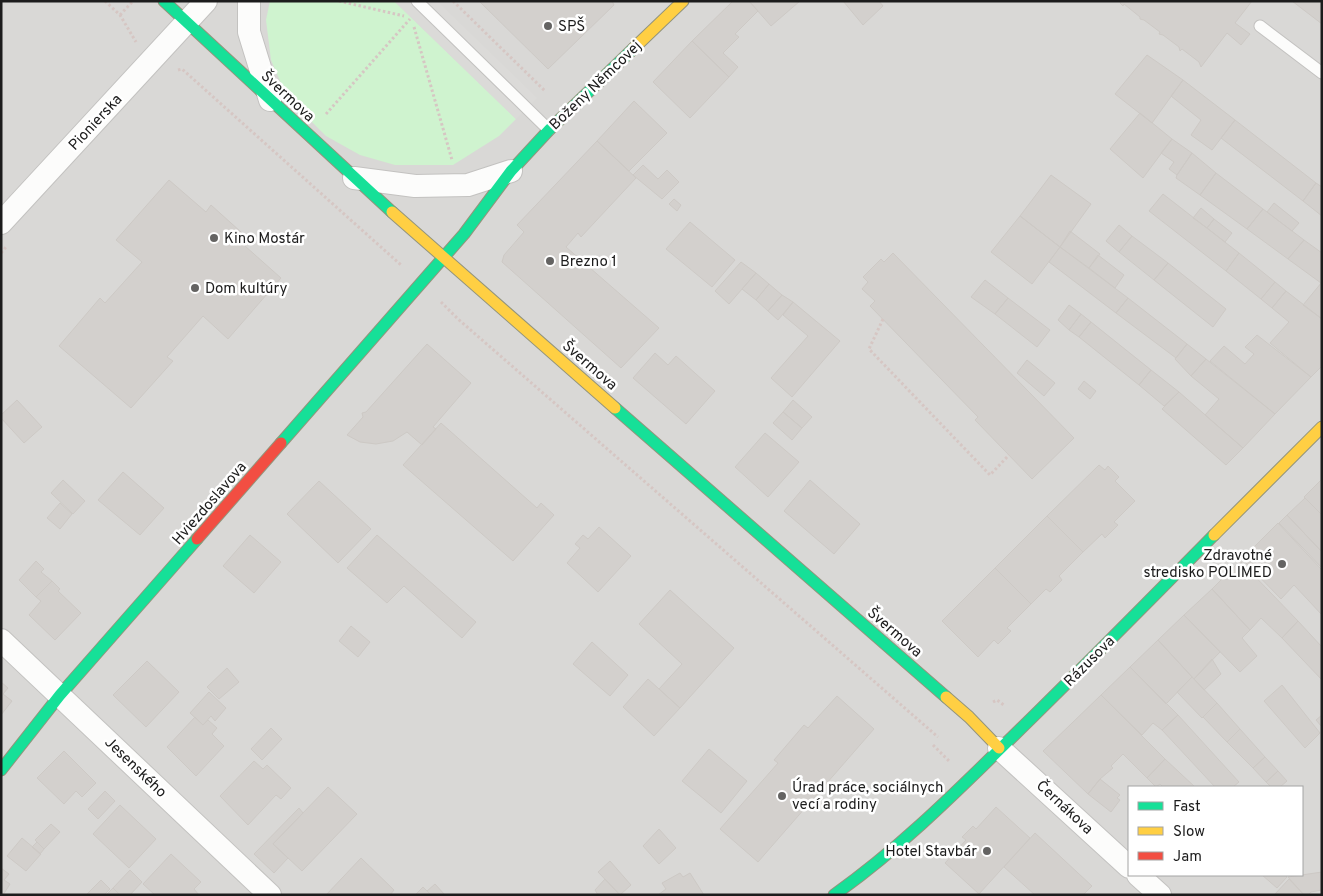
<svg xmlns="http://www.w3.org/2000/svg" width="1323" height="896" font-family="Overpass,sans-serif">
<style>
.residential{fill:#d9d8d6;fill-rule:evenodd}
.park{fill:#cff3cf}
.parking{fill:#dbdad8}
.building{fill:#d3d0cd;stroke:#cdc9c5}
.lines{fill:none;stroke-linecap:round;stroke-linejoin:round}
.lane-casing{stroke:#c3c2c0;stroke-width:13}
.street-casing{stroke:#c3c2c0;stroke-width:24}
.fast-casing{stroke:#93947c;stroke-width:13}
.slow-casing{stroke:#93947c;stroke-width:13}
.jam-casing{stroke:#93947c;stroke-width:13}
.path{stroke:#d6c6c3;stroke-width:3;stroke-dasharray:2.5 2.5;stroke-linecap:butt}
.lane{stroke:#fcfcfb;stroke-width:11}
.street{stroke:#fcfcfb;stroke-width:22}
.fast{stroke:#16e098;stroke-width:11}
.slow{stroke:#ffcf43;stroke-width:11}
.jam{stroke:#f24e42;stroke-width:11}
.poi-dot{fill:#646362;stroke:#fff;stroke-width:2}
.labels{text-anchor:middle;stroke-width:5;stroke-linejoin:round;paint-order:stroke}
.poi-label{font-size:15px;fill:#1c1c1c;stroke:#fff;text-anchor:start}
.street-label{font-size:15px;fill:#1c1c1c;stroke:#fff}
</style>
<rect width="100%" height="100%" fill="#eae8e4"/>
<path class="residential" d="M1 1H1322V895H1ZM1129 787H1302V875H1129Z"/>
<path class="park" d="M270 1H394L516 119 499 136 453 165H395L360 155 326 136 287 97 271 60 266 20Z"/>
<path class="parking" d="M394 1H437L537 98 516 119Z"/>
<path class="building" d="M479 1H612L614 5 548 69Z
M733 1H749L758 11 735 34 739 37 723 53 738 67 729 77 692 41Z
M749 1H800L771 26Z
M843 1H879L883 6 863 25Z
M1121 1H1252L1235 23 1250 34 1241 45 1227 33 1201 67 1199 62 1182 49 1180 51 1179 47 1163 35 1159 34 1160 32 1144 20 1140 19V17L1124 4 1123 6 1120 3Z
M1292 1H1322V24Z
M692 41 729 77 690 118 653 82Z
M1147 55 1183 80 1152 123 1115 94Z
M1183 80 1235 120 1212 150 1191 135 1201 120 1171 96Z
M634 101 667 133 629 171 597 141Z
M1140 113 1172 139 1143 178 1110 149Z
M1235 120 1316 183 1303 201 1221 138Z
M1172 139 1192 153 1177 175 1169 169 1174 162 1161 153Z
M597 141 636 178 581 237 578 233 566 247 659 328 621 368 502 262 504 255 524 232 517 225Z
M1192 153 1216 173 1200 195 1176 178 1177 175Z
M643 165 658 179 667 170 679 182 662 199 633 175Z
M1216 173 1263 209 1247 229 1200 195Z
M1051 175 1091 204 1060 247 1020 216Z
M169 180 206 212 211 205 251 241 245 246 281 278 228 339 203 316 167 357 173 361 131 408 59 346 100 298 105 303 142 262 116 240Z
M1316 183 1322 187V216L1303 201Z
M1163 194 1239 253 1226 271 1149 211Z
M674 199 681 205 677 211 669 204Z
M1274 203 1299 223 1292 231 1267 212Z
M1201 208 1214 219 1207 228 1193 218Z
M1263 209 1304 240 1288 259 1247 229Z
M1020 216 1060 247 1032 284 991 252Z
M1214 219 1232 233 1225 242 1207 228Z
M690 222 735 260 712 287 666 249Z
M1119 225 1132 236 1119 252 1106 241Z
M1070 231 1100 254 1089 268 1060 247Z
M1132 236 1168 263 1154 280 1119 252Z
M1304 240 1322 253 1321 283 1288 259Z
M1060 247 1128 298 1116 313 1049 262Z
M893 253 1074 438 1032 479 975 420 978 417 870 306 875 301 862 289 868 282 863 277 881 259 884 262Z
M1239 253 1275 282 1261 299 1226 271Z
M1098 255 1124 275 1115 288 1089 268Z
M741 262 756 273 729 304 715 291Z
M1168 263 1226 309 1213 327 1154 280Z
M756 273 769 284 756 300 742 289Z
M985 280 1008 298 995 314 971 297Z
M1275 282 1286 291 1272 308 1261 299Z
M1322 282V319L1303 305Z
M769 284 782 295 768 311 756 300Z
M1286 291 1322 319V366L1311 377 1270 343 1289 322 1272 308Z
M782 295 793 302 778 320 768 311Z
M1008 298 1050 330 1037 347 995 314Z
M1128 298 1187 344 1176 358 1116 313Z
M793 302 840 341 792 397 771 378 808 336 783 315Z
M1069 305 1081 314 1069 330 1058 320Z
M1081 314 1091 322 1079 337 1069 330Z
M1091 322 1151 370 1139 385 1079 337Z
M1257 335 1311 377 1275 414 1210 361 1224 346 1245 364 1254 354 1245 347Z
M427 344 471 383 433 427 436 429 422 445 407 432 393 441 376 444 360 442 347 435 363 417 362 413 366 412Z
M1187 344 1206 359 1191 376 1175 359Z
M655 353 668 365 676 356 715 391 686 424 633 378Z
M1206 359 1275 414 1243 448 1205 415 1219 399 1191 376Z
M1027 360 1055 383 1044 396 1017 373Z
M1151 370 1179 392 1164 406 1139 385Z
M1084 381 1096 391 1090 399 1078 389Z
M1179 392 1243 448 1226 465 1162 409Z
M17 400 42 427 24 443 1 418V415Z
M793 400 812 417 802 428 783 412Z
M783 412 802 428 792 440 773 423Z
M441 423 537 508 541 503 554 515 513 561 403 465Z
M765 433 799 462 768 497 735 467Z
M1099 465 1105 470 1108 466 1119 477 1115 481 1135 501 1114 522 1118 525 1105 538 1102 534 1083 552 1047 516Z
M123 472 164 508 140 535 98 500Z
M1322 479V515L1304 497Z
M63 480 85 501 73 514 51 493Z
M810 480 860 524 834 554 784 511Z
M319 481 371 529 338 563 287 514Z
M1305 498 1322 515V552L1287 515Z
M60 503 72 514 60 529 47 518Z
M1287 515 1322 552V568L1279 523Z
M1047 516 1083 552 1059 576 1062 580 1050 592 1046 589 1031 604 995 568Z
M1278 523 1322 570V615L1294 585 1281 599 1242 559Z
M599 527 631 556 598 592 567 563 580 548 575 544 583 535 588 539Z
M250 535 281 562 254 593 223 566Z
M377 535 476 622 462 638 404 586 387 603 347 568Z
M36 561 44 569 41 572 52 581 36 597 19 580Z
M1240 561 1298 621 1282 638 1261 618 1250 630 1212 589Z
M995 568 1031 604 1007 628 1011 631 998 644 994 640 978 657 942 621Z
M52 581 60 589 58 591 81 613 55 640 29 615 41 601 36 597Z
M1212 589 1250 630 1242 638 1257 656 1240 672 1184 615Z
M670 590 734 648 680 708 659 689 682 664 639 624Z
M1184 615 1220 652 1194 679 1158 640Z
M1298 621 1322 647V680L1282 638Z
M351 626 370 642 358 657 339 641Z
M1158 640 1192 677 1166 704 1130 667Z
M592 642 628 675 610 696 573 664Z
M1212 659 1221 674 1204 690 1194 679Z
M147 661 179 692 146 727 113 695Z
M1130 667 1178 715 1162 730 1153 723 1142 735 1101 695Z
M227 668 239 682 219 699 207 687Z
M1192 677 1217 703 1202 718 1177 692Z
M648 679 680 708 654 736 623 707Z
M1 682 8 688 3 694 12 701 1 715Z
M1282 685 1320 733 1305 748 1264 701Z
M209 692 226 708 215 721 211 716 203 725 190 713Z
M1101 695 1165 759 1147 778 1123 754 1111 766 1113 768 1100 779 1088 794 1043 751Z
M837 696 874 729 758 862 720 829 778 763 774 760 804 725 808 728Z
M1217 703 1240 729 1227 742 1203 717Z
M1178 715 1239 782 1233 787H1215L1162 730Z
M1322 715V727L1316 720Z
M195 717 203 725 208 720 217 728 212 734 224 746 196 776 167 747Z
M271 728 282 739 262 760 251 749Z
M1240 729 1265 757 1253 768 1227 742Z
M709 749 747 781 721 813 682 781Z
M64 751 96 783 82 797 76 791 64 804 37 778Z
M1265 757 1278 771 1266 782 1253 768Z
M1165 759 1195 787H1163L1160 784 1156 787 1147 778Z
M254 761 263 769 267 765 291 788 281 799 276 795 248 825 220 796Z
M1278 771 1287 781 1280 787H1271L1266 782Z
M1100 779 1120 795 1117 798 1120 800 1111 812 1088 794Z
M328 787 357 814 302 871 273 844Z
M105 791 115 801 98 819 88 809Z
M120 805 156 839 129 868 93 834Z
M996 807 1030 838 979 894 945 863 966 840 962 837 973 826 976 829Z
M299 808 303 813 273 844 288 858 274 873 254 854Z
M51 824 60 832 44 849 35 840Z
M659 829 676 848 659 864 643 846Z
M1035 833 1092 886 1083 895H1035L1004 867Z
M22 838 41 854 26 871 7 856Z
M37 842 44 849 40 854 32 847Z
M171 854 201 882 194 889 199 895H155L143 884Z
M361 858 394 890 390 895H326Z
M610 861 631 885 620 895 598 872Z
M1 868 9 874 4 880 10 884 3 895H1Z
M130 870 142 882 130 895H120L113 888Z
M1322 872V890L1311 892 1308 895H1304L1288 877Z
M680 873 683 877 690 873 704 895H658L666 889 662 883Z
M1262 875H1285L1287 877 1277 888Z
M605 879 620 895H598L595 890Z
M1289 879 1304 895 1275 894Z
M101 880 110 889 104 895H86Z
M435 884 445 895H431L427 891Z
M423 887 431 895H415Z
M113 888 120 895H108L107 894Z"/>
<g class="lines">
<g class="lane-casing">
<path id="lane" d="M417 1 549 130
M1260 26 1322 73"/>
</g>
<g class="street-casing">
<path id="street" d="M249 1V32L270 100
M354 178 415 186 468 185 511 171
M1 223 206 1
M1 640 270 895
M999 748 1129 867
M1138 875 1160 895"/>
</g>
<g class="fast-casing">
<path id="fast" d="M164 1 392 212
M615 408 946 697
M281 443 464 234 511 171 549 130 634 48
M1 770 60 695 197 539
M834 895C896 851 948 800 1002 747 1074 677 1144 606 1214 535"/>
</g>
<g class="slow-casing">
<path id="slow" d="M634 48 683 1
M392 212 615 408
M1214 535 1322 427
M946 697 969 717 999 748"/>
</g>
<g class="jam-casing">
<path id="jam" d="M197 539 281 443"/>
</g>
<path class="path" d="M105 1 120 15 136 42
M339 1 404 16
M453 1 545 91
M120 15 133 1
M414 27 452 160
M178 70 182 69 401 265
M326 114 410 19
M1 253 6 247
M441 302 458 319 938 737
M883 319 869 349 990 475 1009 455
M993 702 997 700 1005 706
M933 745 950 762"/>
<use href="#lane" class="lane"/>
<use href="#street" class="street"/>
<use href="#fast" class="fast"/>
<use href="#slow" class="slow"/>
<use href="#jam" class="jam"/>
</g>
<g class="poi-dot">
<circle cx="548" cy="26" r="5"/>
<circle cx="214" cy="238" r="5"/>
<circle cx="550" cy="261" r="5"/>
<circle cx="195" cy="288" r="5"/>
<circle cx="1282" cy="564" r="5"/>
<circle cx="782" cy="796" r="5"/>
<circle cx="987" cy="851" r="5"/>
</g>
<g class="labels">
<g class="poi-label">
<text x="558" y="31">SPŠ</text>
<text x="224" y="243">Kino Mostár</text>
<text x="560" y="266">Brezno 1</text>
<text x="205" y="293">Dom kultúry</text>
<text x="1272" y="560" text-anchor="end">Zdravotné<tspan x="1272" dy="17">stredisko POLIMED</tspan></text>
<text x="792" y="792">Úrad práce, sociálnych<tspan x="792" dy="17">vecí a rodiny</tspan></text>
<text x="977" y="856" text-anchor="end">Hotel Stavbár</text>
</g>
<g class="street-label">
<text transform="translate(595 85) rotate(-44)" y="5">Boženy Němcovej</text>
<text transform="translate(288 96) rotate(43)" y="5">Švermova</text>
<text transform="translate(95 122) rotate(-47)" y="5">Pionierska</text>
<text transform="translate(590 365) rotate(41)" y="5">Švermova</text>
<text transform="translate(209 503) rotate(-49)" y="5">Hviezdoslavova</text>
<text transform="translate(895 632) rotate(41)" y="5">Švermova</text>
<text transform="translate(1089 661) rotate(-45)" y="5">Rázusova</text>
<text transform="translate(136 767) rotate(44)" y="5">Jesenského</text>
<text transform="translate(1065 807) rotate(43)" y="5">Černákova</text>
</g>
</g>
<rect width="1323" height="896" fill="none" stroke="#1c1c1c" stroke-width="5"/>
<rect x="1128" y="786" width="175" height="90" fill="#ffffff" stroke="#a4a4a4"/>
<rect x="1138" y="802" width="25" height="8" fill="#16e098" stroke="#a4a4a4"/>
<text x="1173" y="811" font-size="15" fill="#1c1c1c">Fast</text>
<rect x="1138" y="827" width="25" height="8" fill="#ffcf43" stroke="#a4a4a4"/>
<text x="1173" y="836" font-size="15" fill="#1c1c1c">Slow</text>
<rect x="1138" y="852" width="25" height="8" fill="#f24e42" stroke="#a4a4a4"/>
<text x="1173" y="861" font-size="15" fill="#1c1c1c">Jam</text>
</svg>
